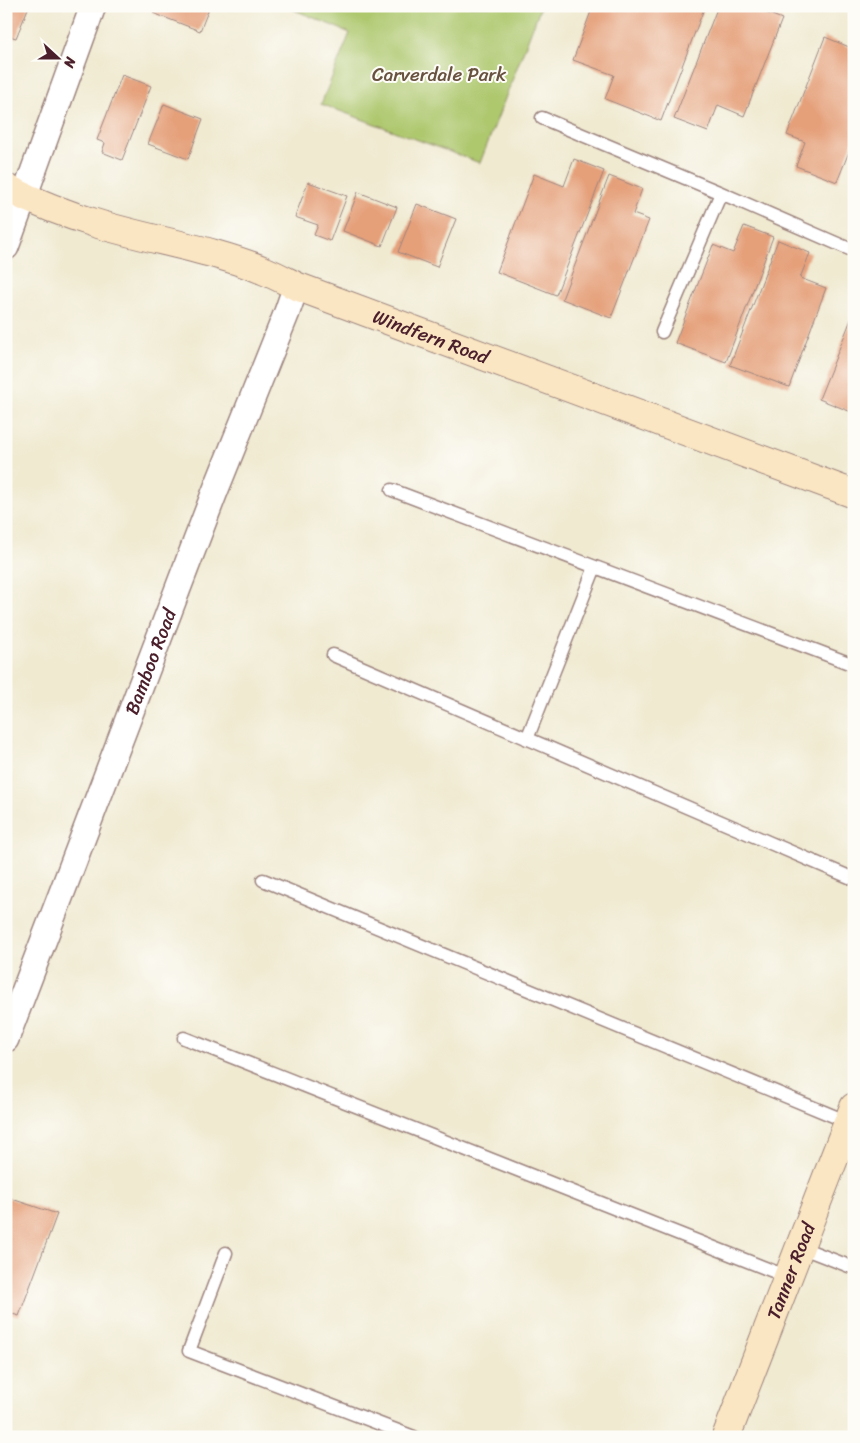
<svg xmlns="http://www.w3.org/2000/svg" width="860" height="1443" font-family="Sriracha,sans-serif">
<style>
.green{fill:#aec86e;stroke:#7c744c}
.building{fill:#e5a07a}
.lines{fill:none;stroke-linecap:round;stroke-linejoin:round}
.lane-casing{stroke:#9d847e;stroke-width:15}
.street-casing{stroke:#9d847e;stroke-width:28}
.secondary-casing{stroke:#9d847e;stroke-width:30}
.lane{stroke:#fff;stroke-width:12}
.street{stroke:#fff;stroke-width:25}
.secondary{stroke:#fbe6c3;stroke-width:28}
.labels{text-anchor:middle;stroke-width:4;stroke-linejoin:round;paint-order:stroke}
.park-label{font-size:19px;fill:#68523f;stroke:#fdfcf7}
.street-label{font-size:19px;fill:#4a1f2b;stroke:#fdfcf7}
</style>
<rect width="100%" height="100%" fill="#fdfcf7"/>
<filter id="ink" filterUnits="userSpaceOnUse"><feTurbulence type="fractalNoise" baseFrequency=".02" numOctaves="2"/><feDisplacementMap in="SourceGraphic" scale="10" xChannelSelector="R" yChannelSelector="G"/><feConvolveMatrix kernelMatrix="1 2 1 2 8 2 1 2 1" color-interpolation-filters="sRGB"/></filter>
<filter id="wash" filterUnits="userSpaceOnUse"><feTurbulence type="fractalNoise" baseFrequency=".0096" numOctaves="4" result="noise"/><feDisplacementMap in="SourceGraphic" scale="20" xChannelSelector="R" yChannelSelector="G"/><feGaussianBlur stdDeviation="1.12" result="paint"/><feColorMatrix in="noise" values="0 0 0 0 0 0 0 0 0 0 0 0 0 0 0 0 0 1.4 0 .05"/><feComposite in="paint" operator="in"/></filter>
<g filter="url(#wash)">
<rect width="100%" height="100%" fill="#f0ead1"/>
<path class="green" d="M285 6H541L480 163 321 104 350 33Z"/>
<g id="blocks">
<path class="building" d="M6 6H29L16 38 6 35Z
M156 6H210L200 31 153 13Z
M593 6H705L661 121 605 99 614 75 573 60Z
M718 6H750L782 19 744 116 718 105 708 132 674 119Z
M825 37 854 49V139L837 182 796 166 805 142 787 135Z
M122 75 151 86 122 160 102 152 105 143 97 140Z
M164 104 203 119 188 159 148 144Z
M574 159 604 171 556 295 497 272 534 174 564 186Z
M609 176 642 189 633 214 649 220 611 318 562 299Z
M308 182 347 196 330 241 314 235 318 225 295 217Z
M358 192 397 207 382 246 343 231Z
M417 204 456 219 437 267 398 252Z
M744 226 773 237 726 362 675 343 713 245 733 253Z
M778 240 810 253 800 278 826 288 789 387 730 365Z
M854 312V413L819 399Z
M6 1197 57 1214 19 1316 6 1312Z"/>
</g>
</g>
<g filter="url(#ink)">
<use href="#blocks" fill-opacity="0" stroke="#9d847e" stroke-width="1"/>
<g class="lines">
<g class="lane-casing">
<path id="lane" d="M542 118 721 193 854 251
M662 332 721 193
M392 490 854 665
M333 655 854 879
M527 739 595 567
M263 880 848 1122
M184 1038 788 1277
M800 1247 854 1268
M226 1253 189 1351 414 1437"/>
</g>
<g class="street-casing">
<g id="street">
<path d="M6 247 93 6"/>
<path id="s1" d="M6 1039 214 494 287 312 296 286"/>
</g>
</g>
<g class="secondary-casing">
<g id="secondary">
<path id="s2" d="M6 188C35 202 65 214 95 223 150 240 212 249 265 271 275 275 286 281 296 286L854 494"/>
<path id="s3" d="M726 1437 854 1107"/>
</g>
</g>
<use href="#lane" class="lane"/>
<use href="#street" class="street"/>
<use href="#secondary" class="secondary"/>
</g>
</g>
<g class="labels">
<g class="park-label">
<text x="439" y="81">Carverdale Park</text>
</g>
<g class="street-label">
<text dy="7" stroke="none"><textPath href="#s2" startOffset="451">Windfern Road</textPath></text>
<text dy="7" stroke="none"><textPath href="#s1" startOffset="404">Bamboo Road</textPath></text>
<text dy="7" stroke="none"><textPath href="#s3" startOffset="178">Tanner Road</textPath></text>
</g>
</g>
<rect width="860" height="1443" fill="none" stroke="#fdfcf7" stroke-width="25"/>
<g transform="translate(58 58) rotate(111)" stroke="#fdfcf7" stroke-width="4" paint-order="stroke">
<path d="M0-4L9 19L0 12L-9 19Z" fill="#4a1f2b"/>
<text y="-8" font-size="14" font-weight="bold" text-anchor="middle" fill="#4a1f2b">N</text>
</g>
</svg>
